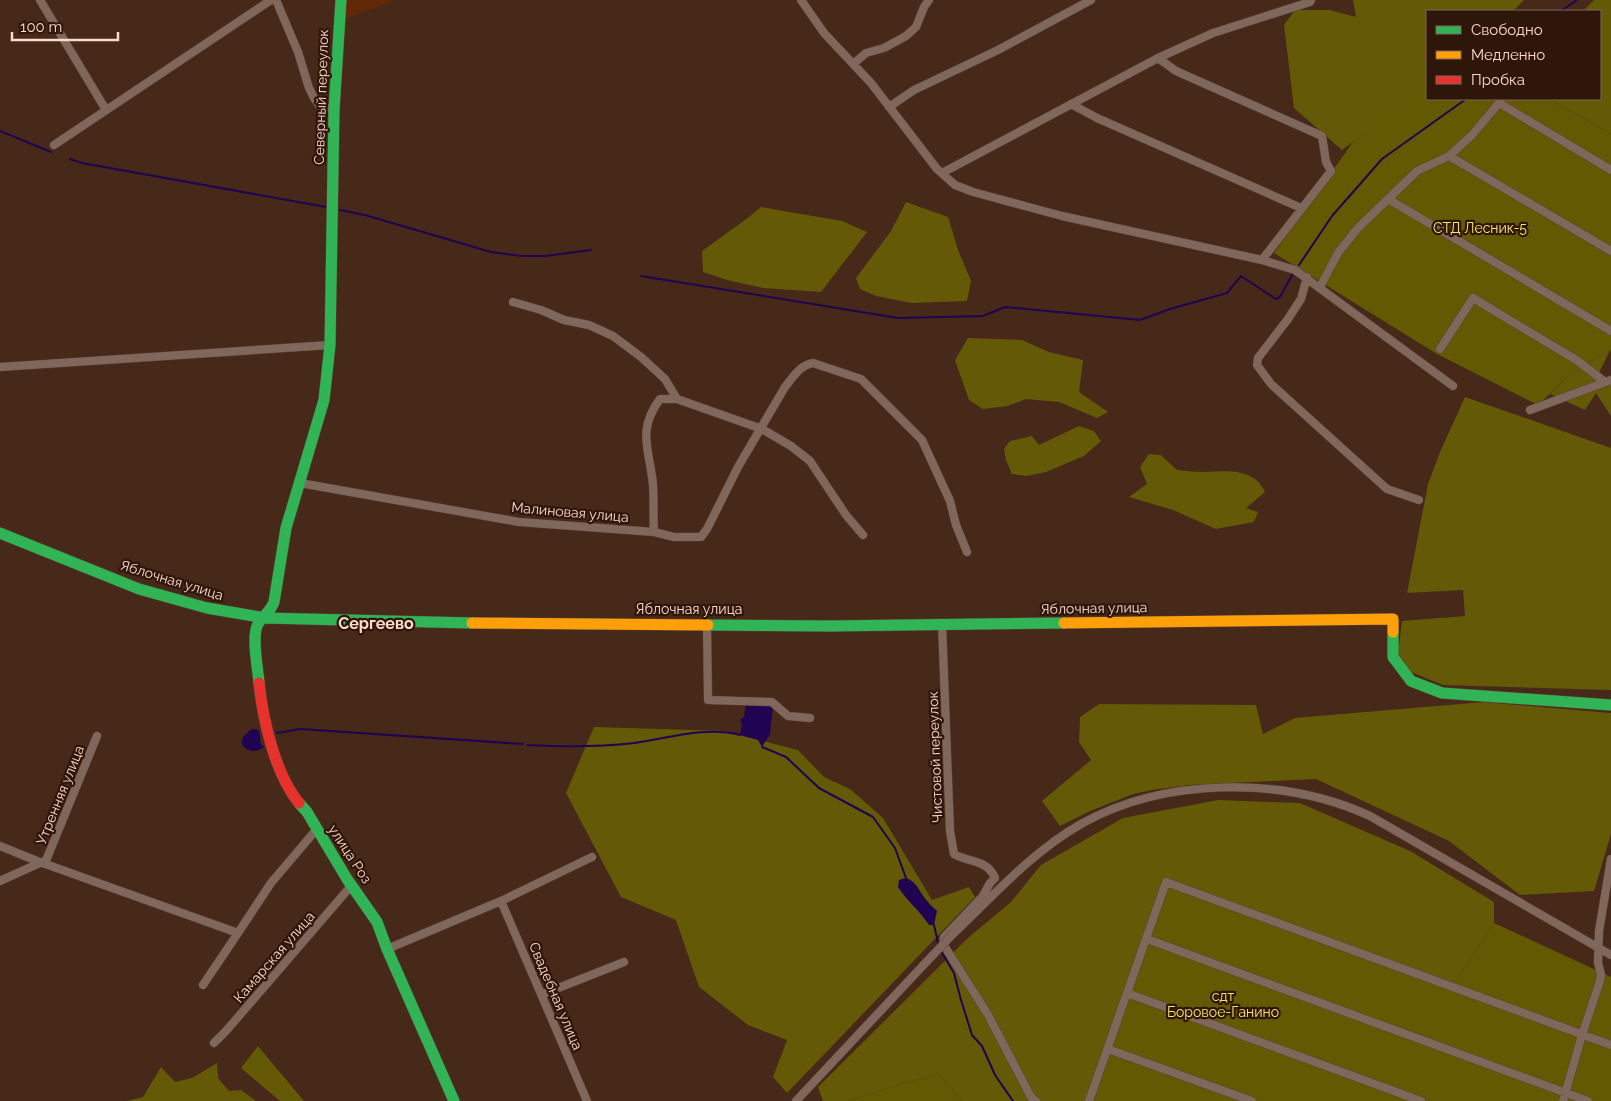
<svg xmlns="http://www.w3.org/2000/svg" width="1611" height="1101" font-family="Raleway,sans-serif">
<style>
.built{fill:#632808}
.green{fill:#635903}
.forest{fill:#635906}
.water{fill:#200451}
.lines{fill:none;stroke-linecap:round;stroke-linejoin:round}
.stream{stroke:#200451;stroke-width:2}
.street-casing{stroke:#5c4439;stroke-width:9}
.fast-casing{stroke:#5c4439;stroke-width:12}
.slow-casing{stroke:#5c4439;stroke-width:12}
.jam-casing{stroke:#5c4439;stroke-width:12}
.street{stroke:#7f675c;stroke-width:8}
.fast{stroke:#30b455;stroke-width:11}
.slow{stroke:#ff9f0a;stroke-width:11}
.jam{stroke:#e5322d;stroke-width:11}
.street-bridge-casing{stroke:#5c4439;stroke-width:9;stroke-linecap:butt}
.street-bridge{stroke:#7f675c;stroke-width:8}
.labels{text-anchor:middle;stroke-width:4.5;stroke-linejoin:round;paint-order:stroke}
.street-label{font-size:14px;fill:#fdd9ca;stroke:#2f160b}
.park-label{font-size:14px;fill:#f5e95e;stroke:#2f160b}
.quarter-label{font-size:16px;font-weight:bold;fill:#fdd9ca;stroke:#2f160b}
</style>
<rect width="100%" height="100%" fill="#462919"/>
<path class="built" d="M346 0H395L344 19Z"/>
<path class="green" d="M1427 86V99H1550L1611 134V350L1573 372 1538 405 1437 354 1274 253 1353 142Z
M1166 879 1450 989 1494 923 1611 977V1101H1086Z
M938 1073 963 1101H847Z"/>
<path class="forest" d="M1353 0H1524L1513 11H1427V88L1342 150 1294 108 1284 25 1295 10H1330L1356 17Z
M1594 0H1611V134L1550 99H1600V11H1583Z
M906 202 948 217 958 250 971 281 967 301 912 303 876 296 860 289 856 278 891 231Z
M761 207 842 221 867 232 821 292 763 288 727 280 703 272 702 251 745 220Z
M968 338 1022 340 1049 352 1083 360 1079 392 1108 412 1097 418 1059 402 1026 399 1008 406 983 409 969 400 955 360Z
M1610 350 1598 375 1611 379V416L1596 393 1585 410 1550 394 1573 372Z
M1465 397 1611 448V690L1443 685 1411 672 1398 654 1402 621 1465 616 1463 590 1407 593 1428 484 1440 452Z
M1079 426 1094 431 1101 441 1084 456 1046 472 1027 476 1012 474 1006 460 1004 449 1010 441 1032 436 1039 445Z
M1149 454 1161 455 1177 470C1187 471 1196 472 1205 472 1228 471 1254 468 1265 492L1246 508 1258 512 1254 522 1216 529 1173 510 1129 497 1147 484 1140 467Z
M1483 702 1611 713V834L1594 891 1520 895 1449 841 1316 779 1190 785 1152 790 1133 794 1090 811 1060 826 1042 801 1091 760 1079 742 1080 717 1099 704 1256 705 1263 734 1295 718Z
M594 727 725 731 798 750 824 777 850 789 883 818 932 900 969 887 975 897 787 1093 773 1077 787 1040 748 1025 699 987 676 920 621 897 566 793Z
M1218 800 1300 803 1410 851 1494 902V923L1450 989 1167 879 1086 1101H963L938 1073 847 1101H823L818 1087 969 937 1011 902 1041 865 1123 818Z
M258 1046 304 1101H280L241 1068Z
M217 1063 218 1078 229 1091 241 1090 256 1101H127L143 1097 161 1067 175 1082 192 1078Z"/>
<path class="water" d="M746 704 773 706 770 734 762 747 758 740 740 735 742 724 740 720 744 717Z
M252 729H256L259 731 261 744 264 747C257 753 248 752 242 745 241 736 246 734 252 729Z
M906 878C918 882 920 894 928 902 930 905 934 908 937 911L934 925H929C920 911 907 901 898 887L899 880Z"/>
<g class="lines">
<path class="stream" d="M1561 11 1577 0
M0 131 51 152
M70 159 82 163 326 207
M340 210 365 215 491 252 521 256H545L591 250
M1299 265 1332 216 1382 159 1466 99
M641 276 898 318 983 316 1005 307 1140 320 1170 309 1227 293 1241 276 1276 299 1280 297 1292 275
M277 733 300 729 523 744
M527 745C563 747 599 747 634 743 669 738 706 726 740 735
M762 747 786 757 819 788 873 817 895 848 906 878
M934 925 939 947
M941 951 954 973 961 1000 972 1035 982 1046 995 1075 1013 1101"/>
<g class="street-casing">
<path id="street" d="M40 0 106 110
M276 0 298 52 309 88 314 98 319 105 334 110
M801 0 824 33 871 83 937 169 955 185 973 192 1062 216 1262 260 1295 270 1453 386
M1158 58 1176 71 1322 136 1326 162 1331 171 1262 260
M853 64 866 53 884 48 906 36 916 27 924 7 929 0
M1071 104 1097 118 1301 208
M889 107 914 90 998 50 1091 0
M54 145 271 0
M1449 156 1472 135 1499 103 1611 170
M942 173 1158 58 1213 33 1310 2 1311 0
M1388 199 1611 331
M1307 277 1301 299 1288 319 1258 358 1257 365 1271 384 1387 489 1419 500
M1320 287 1338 253 1357 229 1417 171 1449 156 1611 251
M513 302 541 310 564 320 589 325 613 336 641 357 665 379 677 399
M1440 349 1473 298 1578 361 1605 382
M0 367 330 345
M1530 410 1611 380
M300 483 519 522 654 532 674 537H701L707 529 738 467 785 387C793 377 800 365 813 363L861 379 922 440 950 501 956 525 967 552
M654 532C653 516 654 500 653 485 650 450 636 431 660 399H677L762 429 791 446 810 461 846 515 863 535
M707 624 708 700 772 702 788 716 810 718
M942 624 950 831 954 854C969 863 987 859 995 878L990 883 983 896 944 937 943 944 987 1013 1031 1097 1036 1101
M0 846 37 861 238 933 271 883 316 830
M45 863 97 736
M0 881 42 862
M501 901 587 1101
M954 933C994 895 1032 852 1081 824 1165 777 1283 776 1370 816L1611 955
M1147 939 1588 1101
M387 949 501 901 592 857
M203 985 238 933
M1127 993 1421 1101
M543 994 624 962
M214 1043 226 1031 351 886
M1108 1049 1252 1101
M796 1101 931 957
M1089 1101 1166 882 1611 1045
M1563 1101 1582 1035 1600 981 1601 975 1598 962 1599 931 1611 859"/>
</g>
<g class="fast-casing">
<path id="fast" d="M0 533 139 589 207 608 265 618 472 623
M708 625 831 626 1064 623
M1393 632V657L1411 681 1442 693 1611 705
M259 683C258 669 251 636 258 624 263 616 271 611 274 602L286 528 324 400 330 345 334 110 341 0
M299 803 307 812 347 879 377 922 387 949 454 1101"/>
</g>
<g class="slow-casing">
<path id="slow" d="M472 623 708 625
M1064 623 1393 619V632"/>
</g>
<g class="jam-casing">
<path id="jam" d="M259 683C263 720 275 774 299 803"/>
</g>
<use href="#street" class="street"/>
<use href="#fast" class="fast"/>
<use href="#slow" class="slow"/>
<use href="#jam" class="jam"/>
<g class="street-bridge-casing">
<path id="street-bridge" d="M931 957 954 933"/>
</g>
<use href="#street-bridge" class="street-bridge"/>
</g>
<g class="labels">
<g class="street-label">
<text transform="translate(321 97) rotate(-88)" y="5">Северный переулок</text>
<text transform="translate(570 512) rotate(5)" y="5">Малиновая улица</text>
<text transform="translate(172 580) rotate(17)" y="5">Яблочная улица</text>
<text transform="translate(1094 608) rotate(-1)" y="5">Яблочная улица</text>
<text x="689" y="614">Яблочная улица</text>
<text transform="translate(935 757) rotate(-92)" y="5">Чистовой переулок</text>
<text transform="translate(60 795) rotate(-68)" y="5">Утренняя улица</text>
<text transform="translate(350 854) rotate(57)" y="5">улица Роз</text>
<text transform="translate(274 957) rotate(-49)" y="5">Камарская улица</text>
<text transform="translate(556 996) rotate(67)" y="5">Свадебная улица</text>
</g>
<g class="park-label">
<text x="1480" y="233">СТД Лесник-5</text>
<text x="1223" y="1001">сдт<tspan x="1223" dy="16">Боровое-Ганино</tspan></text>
</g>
<g class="quarter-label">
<text x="376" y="629">Сергеево</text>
</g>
</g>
<rect x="1426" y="10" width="175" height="90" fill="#2f160b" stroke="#816457"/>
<rect x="1436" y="26" width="25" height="8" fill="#30b455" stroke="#816457"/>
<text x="1471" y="35" font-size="15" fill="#fdd9ca">Свободно</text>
<rect x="1436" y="51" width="25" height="8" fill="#ff9f0a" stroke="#816457"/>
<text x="1471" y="60" font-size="15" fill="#fdd9ca">Медленно</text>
<rect x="1436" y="76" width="25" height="8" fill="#e5322d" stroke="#816457"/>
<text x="1471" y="85" font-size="15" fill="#fdd9ca">Пробка</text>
<path d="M12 32v8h106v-8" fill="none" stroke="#fdd9ca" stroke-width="2.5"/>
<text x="20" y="32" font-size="15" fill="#fdd9ca" stroke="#2f160b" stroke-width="4" paint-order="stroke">100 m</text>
</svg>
